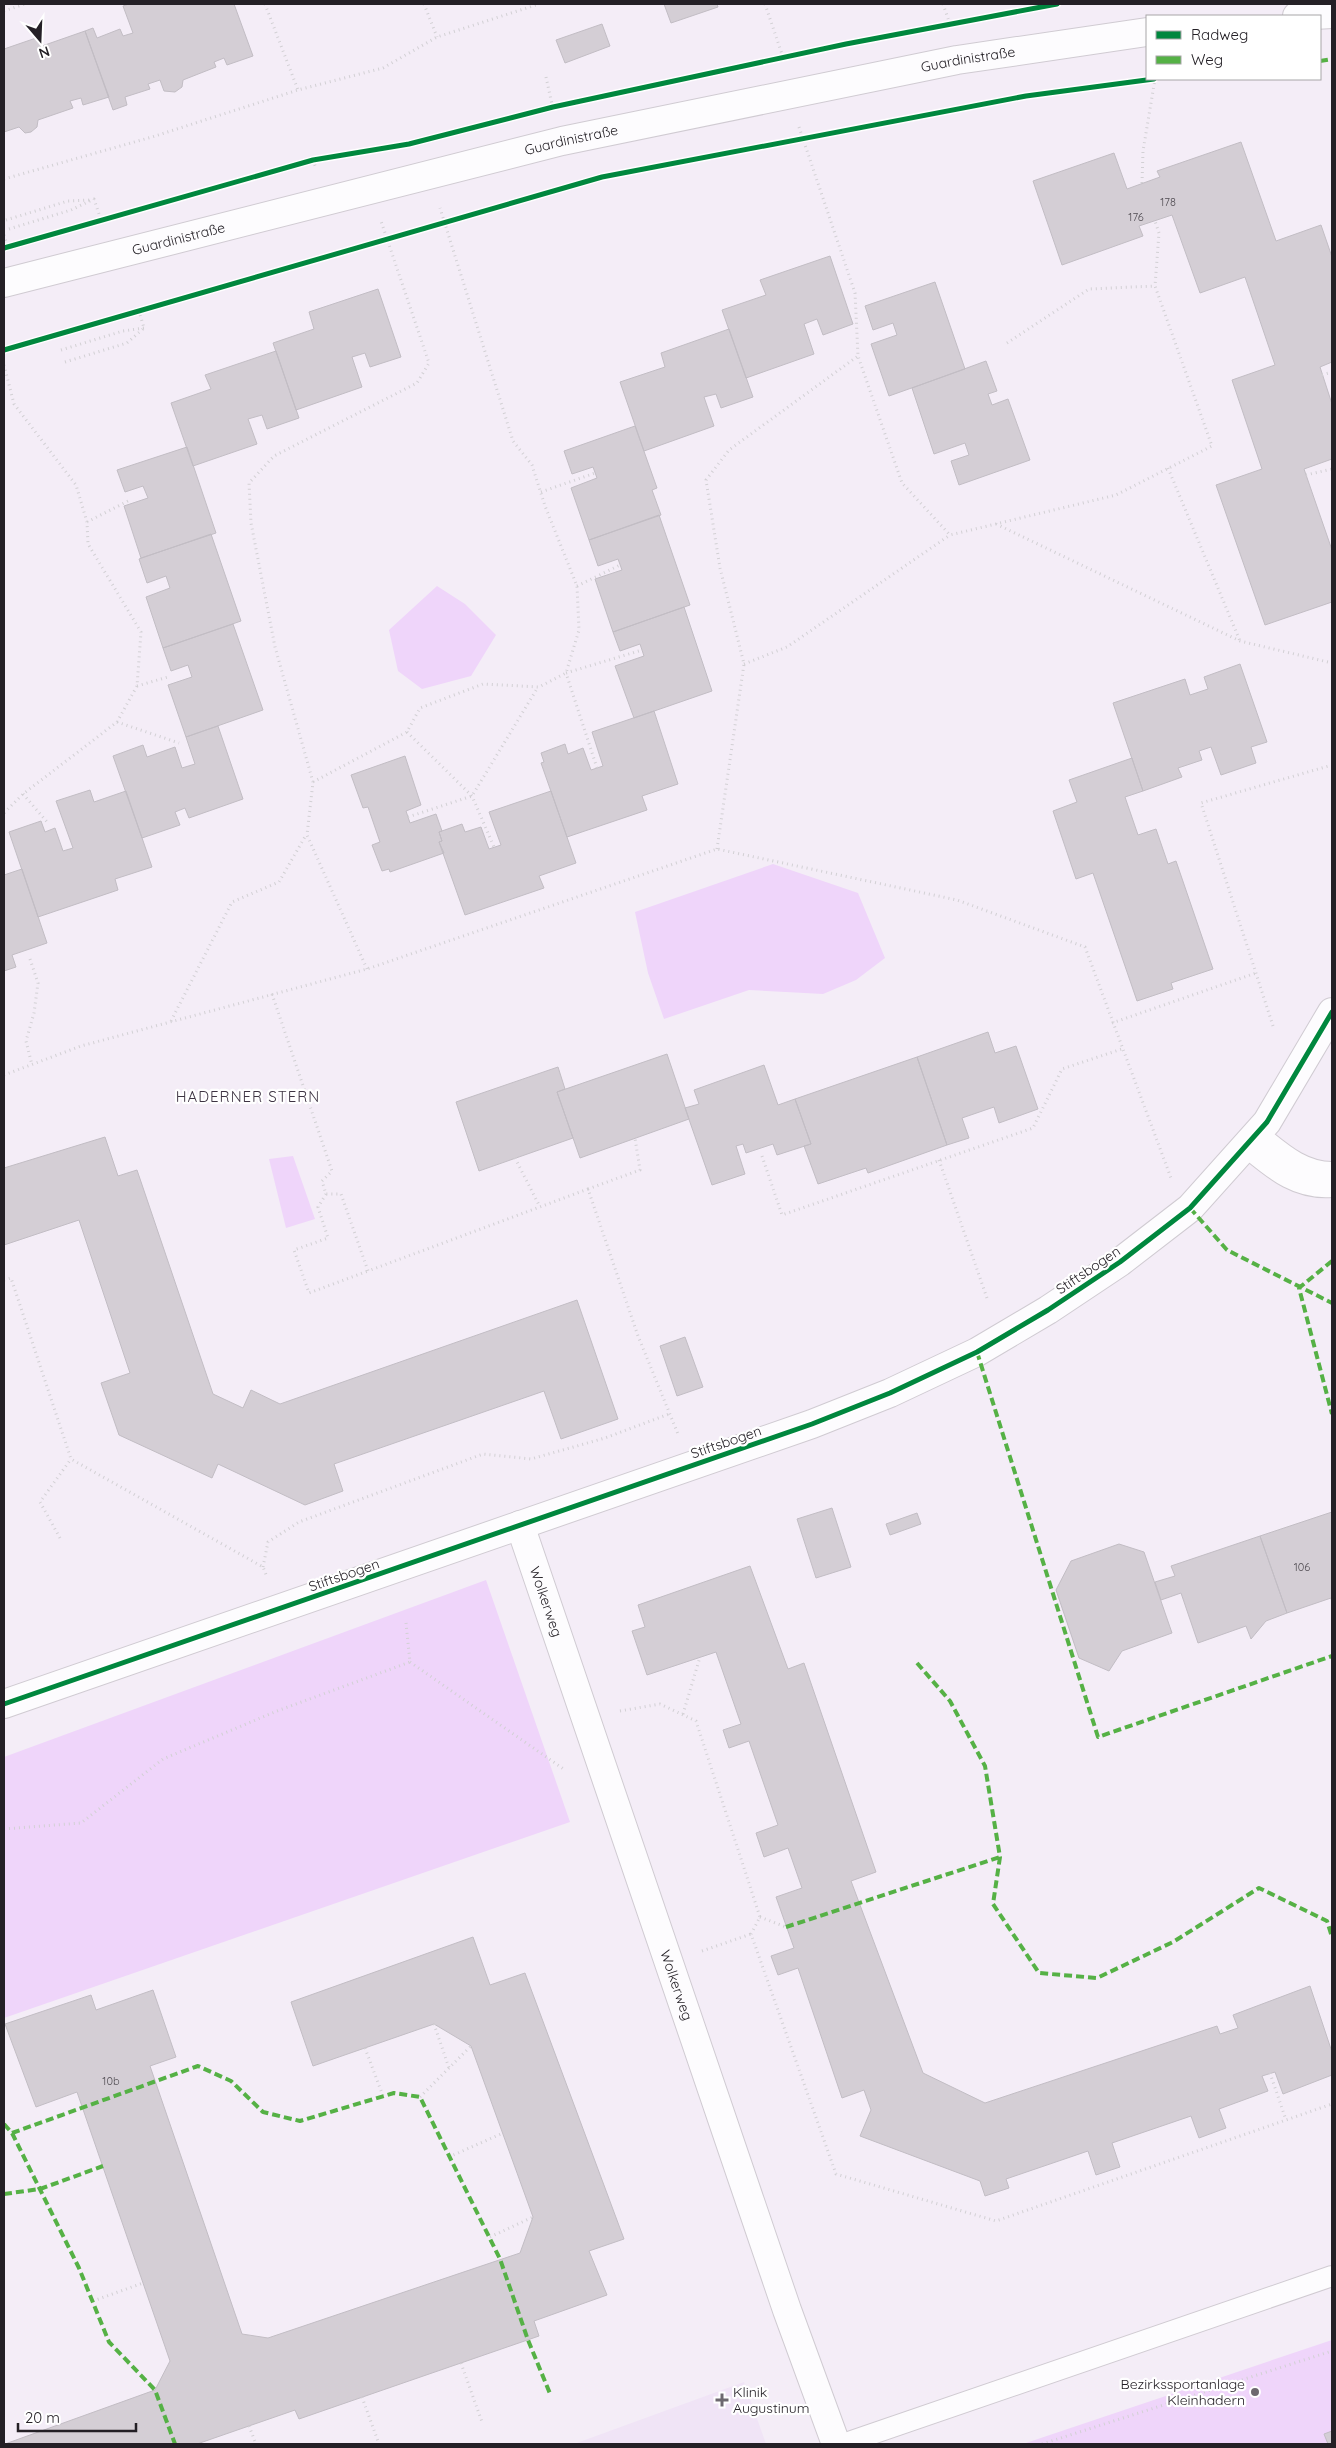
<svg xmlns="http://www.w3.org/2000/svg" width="1336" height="2448" font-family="Quicksand,sans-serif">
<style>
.built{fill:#f0e4f6}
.green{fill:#efd5fa}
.building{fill:#d4ced5;stroke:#c2bdc4}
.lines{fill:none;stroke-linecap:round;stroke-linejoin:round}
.lane-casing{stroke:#d0cbd2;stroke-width:22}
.street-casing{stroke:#d0cbd2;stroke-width:30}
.path{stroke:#d2d0d4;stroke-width:3;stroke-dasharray:1 4;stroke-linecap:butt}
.lane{stroke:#fdfcfe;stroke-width:20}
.street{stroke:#fdfcfe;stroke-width:28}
.quiet{stroke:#55b145;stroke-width:4;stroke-dasharray:8 4;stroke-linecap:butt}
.cycleway-casing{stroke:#fff;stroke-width:8}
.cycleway{stroke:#00873e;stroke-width:5}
.poi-dot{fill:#6d686f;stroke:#fff;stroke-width:2}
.labels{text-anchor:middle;stroke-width:4.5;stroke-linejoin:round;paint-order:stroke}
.number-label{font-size:11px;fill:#504c52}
.street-label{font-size:14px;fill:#242026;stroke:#fff}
.poi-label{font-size:14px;fill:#242026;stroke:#fff;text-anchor:end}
.neighbourhood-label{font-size:15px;letter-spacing:1px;fill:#3e3443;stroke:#fff}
</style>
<rect width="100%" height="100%" fill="#f4edf7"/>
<path class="built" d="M744 2382 766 2444H574Z"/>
<path class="green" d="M437 586 465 604 496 635 471 676 422 689 398 671 389 630Z
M773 864 858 893 885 958 856 980 823 994 749 990 664 1019 648 973 635 912Z
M293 1156 315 1219 286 1228 269 1159Z
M486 1580 570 1822 4 2018V1757Z
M1332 2340V2444H1023Z"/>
<path class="building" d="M129 4H234L253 56 227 65 224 58 214 62 216 67 183 80 182 87 175 92 164 91 160 80 148 84 150 89 125 97 127 105 113 110 85 31 93 28 97 38 120 29 123 36 133 33 123 6Z
M664 4H717L718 7 671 23Z
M602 24 610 46 565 63 556 40Z
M85 31 109 97 83 105 81 98 70 101 73 108 38 120 37 127 31 132 25 133 19 127 4 132V49L39 37 42 46Z
M1241 142 1276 241 1321 225 1332 257V362L1320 367 1332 404V459L1304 469 1332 550V602L1265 625 1216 485 1262 469 1232 380 1275 365 1245 277 1200 293 1172 215 1139 226 1143 236 1062 265 1033 181 1114 153 1127 189 1160 177 1157 171Z
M830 256 853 324 823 335 817 319 804 324 814 354 746 378 722 310 766 295 760 280Z
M935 282 965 369 889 396 871 344 897 335 893 323 873 330 865 306Z
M378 289 401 357 370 367 365 353 352 357 362 387 296 410 273 343 314 329 309 312Z
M729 329 753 397 721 408 716 394 704 397 714 426 644 451 620 382 665 367 661 353Z
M276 351 299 418 267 429 262 415 248 419 257 444 193 466 171 403 211 389 205 375Z
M986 361 997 391 988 394 992 405 1008 399 1030 460 959 485 951 461 969 455 965 443 934 454 912 388Z
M635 426 657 488 652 490 661 515 589 540 571 488 597 478 593 467 572 474 564 451Z
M187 447 216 533 141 558 124 506 148 498 143 486 125 492 117 470Z
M659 515 690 605 613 632 595 579 622 570 618 559 598 566 589 540Z
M211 534 241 621 163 648 146 597 170 588 166 576 147 583 139 559Z
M684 607 712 691 634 718 615 666 644 656 640 644 620 651 613 632Z
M233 624 263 710 186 737 168 685 192 677 188 665 171 671 163 648Z
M1240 664 1267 742 1251 747 1256 763 1221 775 1211 747 1199 751 1202 760 1178 768 1182 777 1143 791 1113 703 1185 679 1190 695 1208 689 1204 677Z
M654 711 678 784 642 796 647 810 567 837 541 763 544 762 541 753 565 744 568 754 583 748 591 770 603 766 592 732Z
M218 726 243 799 189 818 185 808 175 812 180 825 142 838 113 756 143 745 147 757 175 747 182 768 195 764 186 737Z
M405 756 421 805 406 811 410 823 436 814 442 831 439 832 442 841 439 842 444 853 390 872 389 869 382 871 372 845 380 842 368 807 363 808 351 775Z
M1132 758 1143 791 1125 797 1138 835 1156 829 1168 864 1176 861 1213 969 1171 983 1173 989 1137 1001 1093 873 1076 879 1053 811 1077 802 1069 780Z
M90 790 94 802 126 791 152 867 115 879 118 890 38 917 9 832 41 821 45 832 55 828 63 851 73 848 56 801Z
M551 791 576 863 539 876 544 888 465 915 439 842 442 841 439 832 462 824 465 832 481 827 489 849 501 845 489 812Z
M22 869 47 943 12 955 16 967 4 971V875Z
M988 1032 995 1053 1016 1046 1038 1109 999 1123 994 1107 962 1118 969 1138 947 1145 917 1057Z
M667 1054 689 1119 580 1158 557 1092Z
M917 1057 947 1145 868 1173 866 1168 818 1184 804 1146 811 1144 795 1099Z
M764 1065 778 1105 795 1099 811 1144 777 1155 773 1144 746 1153 743 1144 736 1146 745 1174 712 1185 685 1108 699 1104 694 1090Z
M558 1067 565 1089 557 1092 573 1138 479 1171 456 1102Z
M105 1137 118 1176 137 1170 213 1394 243 1408 251 1390 280 1404 577 1300 618 1419 561 1439 544 1391 334 1464 343 1491 305 1505 218 1464 212 1478 119 1435 101 1383 130 1373 79 1220 4 1245V1168Z
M685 1337 703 1387 677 1396 660 1346Z
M832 1508 851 1567 816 1578 797 1519Z
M1332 1512V1603L1331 1598 1287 1613 1260 1536Z
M917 1513 921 1524 890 1535 886 1524Z
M1260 1536 1287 1613 1266 1621 1251 1639 1246 1626 1198 1643 1181 1593 1161 1600 1155 1582 1175 1576 1171 1566Z
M1119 1544 1144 1552 1172 1633 1122 1651 1109 1671 1079 1658 1056 1590 1071 1561Z
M750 1566 788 1669 804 1663 876 1872 851 1881 923 2073 985 2103 1217 2026 1220 2034 1238 2028 1233 2015 1310 1986 1332 2052V2075L1283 2094 1275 2072 1262 2076 1268 2091 1219 2109 1226 2128 1199 2138 1191 2116 1112 2143 1120 2167 1096 2175 1088 2151 1006 2179 1009 2188 985 2196 980 2181 860 2136 871 2110 864 2090 842 2098 798 1968 778 1975 771 1956 794 1948 776 1897 802 1888 788 1848 764 1857 756 1833 778 1825 749 1741 729 1748 723 1730 741 1724 716 1652 647 1675 632 1631 645 1627 638 1605Z
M473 1937 490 1985 525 1973 624 2239 589 2251 607 2295 534 2321 539 2336 299 2419 295 2410 197 2444H5L155 2390 170 2361 77 2092 36 2107 5 2024 91 1995 96 2010 153 1990 176 2057 150 2066 242 2334 268 2338 520 2253 533 2217 471 2046 434 2024 313 2066 291 2002Z
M1332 2431V2444H1328L1324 2434Z"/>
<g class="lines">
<g class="lane-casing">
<path id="lane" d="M1257 1133C1280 1151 1301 1172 1332 1172
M1245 1146C1272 1168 1295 1190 1332 1187
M843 2444 1332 2276"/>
</g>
<g class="street-casing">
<g id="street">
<path d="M1297 16 1332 14"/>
<path id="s1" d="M4 283 562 141 957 60 1147 32"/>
<path id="s2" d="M520 1525 787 2310 836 2444"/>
<path d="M4 1704 812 1424 890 1393 977 1352 1048 1310 1120 1262 1190 1208 1267 1122 1332 1012"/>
</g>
</g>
<path class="path" d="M265 4 298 90
M424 4 437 37
M765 4 784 60
M943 4 951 27
M4 11 25 4
M546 77 553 109
M799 127 855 293 858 356 902 483 950 535 1116 495 1212 446 1155 286 1159 233 1155 221
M313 160 316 168
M4 179 152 137 298 90 383 68 437 37 539 4
M1142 183 1143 151 1155 79
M6 220 68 201 91 200
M9 229 71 210 94 199 101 220
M4 235 8 248
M1007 343 1089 289 1155 286
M61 350 123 331 144 328
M65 362 127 343 144 328 139 311
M4 365 14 404 76 485 87 522 88 544 141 632 137 686 117 722 23 794 4 813
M1322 375 1332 372
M1168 468 1240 641
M1306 475 1332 469
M541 492 595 473
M87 522 128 501
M996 524 1240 641 1332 663
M577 586 620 565
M744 664 787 647 950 535
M137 686 168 677
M117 722 179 743
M407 732 472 796 494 847
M597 768 566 673 642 650
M313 782 407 732 420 708 483 684 539 687 566 673 579 630 577 586 545 506 532 465 513 441 440 208
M23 794 48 823
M408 817 472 796 538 687
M717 849 744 664 720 568 706 480 729 450 858 356
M30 959 38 983 34 1013 26 1041 32 1065
M367 969 307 835 313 782 275 647 251 523 249 483 274 456 417 383 429 363 381 221
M272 994 332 1171 322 1181 326 1194H341L368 1271 588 1189 638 1336 678 1434
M171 1021 232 902 279 882 306 835
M1112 1023 1256 973
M1273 1026 1201 803 1332 765
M4 1075 81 1046 367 969 717 849 957 900 1085 947 1171 1178
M762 1156 782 1215 1033 1128 1062 1069 1122 1049
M515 1158 540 1207
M939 1160 988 1301
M588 1189 640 1170 635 1138
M326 1194 318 1207 328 1238 294 1250 309 1293 368 1271
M4 1280 11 1278 71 1459 263 1567 267 1577
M60 1538 40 1502 71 1459
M263 1567 268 1542 299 1522 483 1454 531 1459 605 1438 669 1414
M410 1662 565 1770
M620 1711 660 1704 696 1721 760 1917 751 1934 836 2174 996 2221 1332 2104
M683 1714 700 1657
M4 1829 81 1823 163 1759 277 1711 410 1662 406 1623
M760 1917 786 1927
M702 1951 751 1934
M434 2024 449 2068
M365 2048 383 2096
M1270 2073 1286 2120
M420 2097 471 2046
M449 2157 503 2133
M490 2237 533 2217
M93 2301 143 2283
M461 2363 482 2422
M362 2397 379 2444
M249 2426 256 2444
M1042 2444 1332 2351"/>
<use href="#lane" class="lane"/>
<use href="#street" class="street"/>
<path class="quiet" d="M1320 61 1332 59
M1190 1208 1227 1250 1332 1303
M1332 1261 1299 1288 1332 1414
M977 1352 1098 1737 1332 1656
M917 1663 950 1701 985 1766 1000 1857 993 1904 1039 1973 1097 1978 1173 1942 1259 1888 1327 1921 1332 1937
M786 1927 1000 1857
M4 2124 12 2133 198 2066 231 2081 263 2112 300 2121 394 2093 420 2097 500 2259 528 2340 551 2396
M12 2133 79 2268 109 2342 155 2390 175 2444
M4 2194 40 2189 103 2166"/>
<g class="cycleway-casing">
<path id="cycleway" d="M4 248 313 160 409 144 553 107 846 44 1057 4
M4 350 602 177 1026 96 1154 79
M4 1704 812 1424 890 1393 977 1352 1048 1310 1120 1262 1190 1208 1267 1122 1332 1012"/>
</g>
<use href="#cycleway" class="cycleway"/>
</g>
<g class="poi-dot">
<circle cx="1255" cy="2392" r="5"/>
<path d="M719.5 2392.5h5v5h5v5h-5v5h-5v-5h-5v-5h5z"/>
</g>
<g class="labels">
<g class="number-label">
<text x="1168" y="206">178</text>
<text x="1136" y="221">176</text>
<text x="1302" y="1571">106</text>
<text x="111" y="2085">10b</text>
</g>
<g class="street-label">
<text dy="5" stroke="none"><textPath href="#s1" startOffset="990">Guardinistraße</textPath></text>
<text dy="5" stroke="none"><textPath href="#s1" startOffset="585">Guardinistraße</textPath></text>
<text dy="5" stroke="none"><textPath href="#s1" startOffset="180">Guardinistraße</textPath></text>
<text transform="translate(1088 1270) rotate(-34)" y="5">Stiftsbogen</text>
<text transform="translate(726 1442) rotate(-19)" y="5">Stiftsbogen</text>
<text transform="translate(344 1575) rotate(-19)" y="5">Stiftsbogen</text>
<text dy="5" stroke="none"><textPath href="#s2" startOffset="81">Wolkerweg</textPath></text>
<text dy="5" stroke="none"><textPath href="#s2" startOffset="486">Wolkerweg</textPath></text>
</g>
<g class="poi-label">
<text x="1245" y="2389">Bezirkssportanlage<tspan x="1245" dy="16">Kleinhadern</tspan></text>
<text x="733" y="2397" text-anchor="start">Klinik<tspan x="733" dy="16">Augustinum</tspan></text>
</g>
<g class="neighbourhood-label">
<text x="248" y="1102">HADERNER STERN</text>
</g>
</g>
<rect width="1336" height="2448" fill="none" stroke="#242026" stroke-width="10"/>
<rect x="1146" y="15" width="175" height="65" fill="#ffffff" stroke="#a7a6a8"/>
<rect x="1156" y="31" width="25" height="8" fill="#00873e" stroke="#a7a6a8"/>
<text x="1191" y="40" font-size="15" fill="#242026">Radweg</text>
<rect x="1156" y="56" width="25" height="8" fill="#55b145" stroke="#a7a6a8"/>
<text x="1191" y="65" font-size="15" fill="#242026">Weg</text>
<g transform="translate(40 40) rotate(161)" stroke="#ffffff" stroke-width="4" paint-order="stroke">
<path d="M0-4L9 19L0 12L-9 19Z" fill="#242026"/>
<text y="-8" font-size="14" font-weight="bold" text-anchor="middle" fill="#242026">N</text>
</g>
<path d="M18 2423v8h118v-8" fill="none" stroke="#242026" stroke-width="2.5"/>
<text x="25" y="2423" font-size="15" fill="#242026" stroke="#ffffff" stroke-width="4" paint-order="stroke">20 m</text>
</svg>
